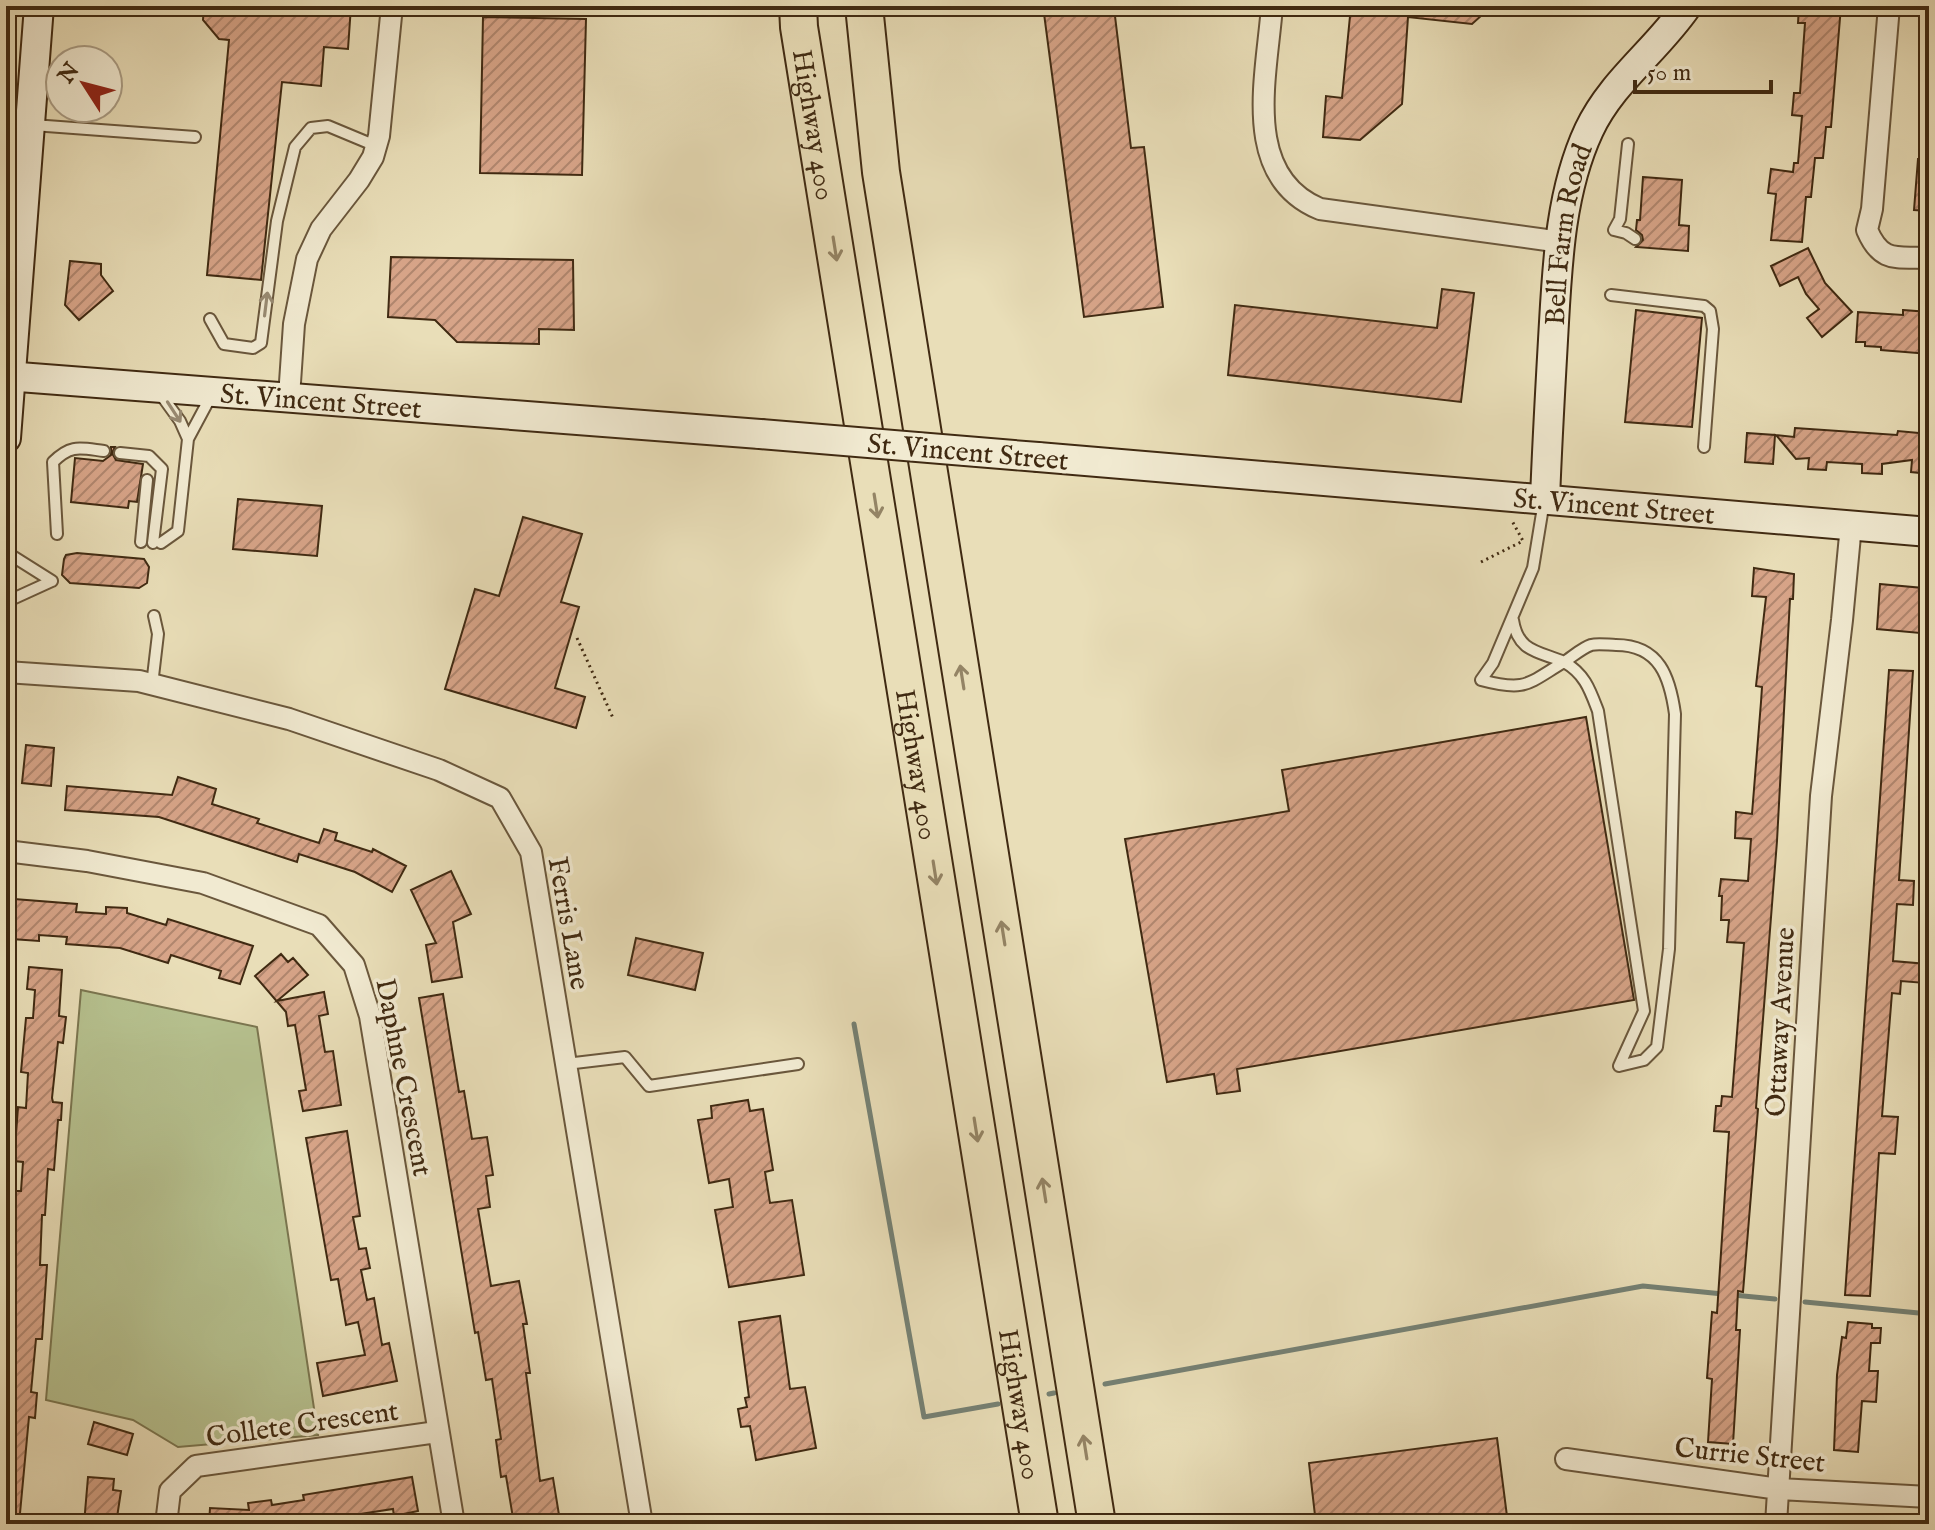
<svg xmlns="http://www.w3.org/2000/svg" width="1935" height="1530" font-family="'IM FELL English',serif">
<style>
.park{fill:#b6c18f;stroke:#7b7650;stroke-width:2}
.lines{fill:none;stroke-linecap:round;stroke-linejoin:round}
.stream{stroke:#758174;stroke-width:5}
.building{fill:url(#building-hatch);stroke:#402a12;stroke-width:2}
.lane-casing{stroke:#6a573c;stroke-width:14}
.street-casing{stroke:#6a573c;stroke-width:24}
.secondary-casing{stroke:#402a12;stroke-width:32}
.highway-casing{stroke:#402a12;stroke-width:40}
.path{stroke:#402a12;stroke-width:3;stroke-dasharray:2 4;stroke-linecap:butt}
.lane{stroke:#f1ead1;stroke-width:10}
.street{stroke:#f1ead1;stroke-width:20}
.secondary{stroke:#f1ead1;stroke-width:28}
.highway{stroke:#e9deb8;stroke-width:36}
.secondary-bridge-casing{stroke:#402a12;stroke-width:32;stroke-linecap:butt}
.secondary-bridge{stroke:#f1ead1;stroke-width:28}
.oneway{stroke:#948465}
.oneway2{stroke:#988a72}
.labels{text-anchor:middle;stroke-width:7;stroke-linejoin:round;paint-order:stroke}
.street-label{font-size:28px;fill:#402a12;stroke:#f1ead1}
</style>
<defs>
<pattern id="building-hatch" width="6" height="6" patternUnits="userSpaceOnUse" patternTransform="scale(2)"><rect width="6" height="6" fill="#d7a488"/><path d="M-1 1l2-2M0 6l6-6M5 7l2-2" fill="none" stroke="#b0866e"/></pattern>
</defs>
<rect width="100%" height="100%" fill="#e9deb8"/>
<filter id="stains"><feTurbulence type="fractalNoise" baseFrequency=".0025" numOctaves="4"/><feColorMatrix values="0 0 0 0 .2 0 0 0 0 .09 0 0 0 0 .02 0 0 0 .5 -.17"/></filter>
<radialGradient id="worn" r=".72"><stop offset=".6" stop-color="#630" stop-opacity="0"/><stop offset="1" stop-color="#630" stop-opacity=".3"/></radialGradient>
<path class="park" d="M81 990 257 1027 318 1435 178 1447 133 1420 46 1400Z"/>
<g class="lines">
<path class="stream" d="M854 1024 924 1417 998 1404
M1733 1295 1775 1299
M1805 1302 1929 1314
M1105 1384 1643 1286 1723 1294
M1049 1394 1054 1393"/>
</g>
<path class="building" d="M204 6H351L348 49 324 47 321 86 282 82 261 280 207 275 229 40 219 39 203 20Z
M1043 6H1098V11L1114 8 1131 148 1144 147 1163 307 1084 317Z
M1351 6H1492L1472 24 1408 17 1402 104 1360 140 1323 137 1326 96 1342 98Z
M1799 6H1841L1831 127H1826L1823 158H1815L1811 197H1806L1802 242 1771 240 1776 194 1768 193 1771 169 1793 172 1794 163H1798L1802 116 1792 115 1794 93H1800L1805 23H1798Z
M483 17 586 19 582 175 480 173Z
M1918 159H1929V211L1914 210Z
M1643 177 1682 180 1679 225 1689 226 1688 251 1636 247 1643 240 1642 235 1636 230 1637 220H1640Z
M1808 248 1825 283 1852 312 1822 337 1807 318 1819 309 1806 294 1798 277 1780 286 1771 266Z
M391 257 573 260 574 330 539 329V344L457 342 435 320 388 317Z
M70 261 101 264V275L113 291 79 320 65 305Z
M1442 289 1474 293 1461 402 1228 375 1235 305 1437 328Z
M1636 310 1702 318 1692 427 1625 422Z
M1903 310 1929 312V354L1881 350V347L1865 346V342H1856L1858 312 1903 315Z
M1795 428 1897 435 1898 431 1929 434V474L1911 472 1912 460 1882 464V474L1862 473V464L1827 462 1826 470 1808 469 1809 458 1796 459 1776 435 1794 437Z
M1747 433 1775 435 1773 464 1745 462Z
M111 447H115L112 453 116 460 143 464 137 502 129 501 128 508 71 502 75 458 103 461 111 455Z
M238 499 322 506 317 556 233 549Z
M523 517 582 534 561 602 579 607 555 688 585 697 576 728 445 689 475 589 499 596Z
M77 553 144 559 149 567 147 583 139 588 70 583 62 575 64 559 66 555Z
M1754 568 1794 574 1793 599H1790L1777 841 1756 1108 1758 1109 1756 1134 1743 1292 1738 1291 1736 1330H1740L1733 1444 1708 1442 1712 1379 1707 1378 1712 1312 1717 1313 1729 1132 1714 1131 1716 1106H1721L1722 1096 1732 1097 1744 943 1727 942 1729 920H1721L1722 896H1719L1721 879 1748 881 1751 839 1735 838 1736 812 1752 814 1761 702 1762 687 1756 686 1766 597 1752 596Z
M1880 584 1923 588 1920 633 1877 629Z
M1889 670 1913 671 1899 880 1914 881 1913 905 1897 904 1893 961 1927 964 1925 983 1901 981 1900 994 1892 993 1882 1116 1898 1117 1895 1154 1879 1153 1870 1296 1845 1295Z
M1586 717 1634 1000 1237 1069 1240 1091 1217 1094 1214 1074 1167 1082 1125 839 1289 811 1282 770Z
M26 745 54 748 51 786 22 783Z
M178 777 216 789 212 804 259 819 257 823 319 843 324 829 337 833 335 840 372 852 373 849 406 866 392 892 355 872 299 854 297 862 159 817 65 810 67 786 172 795Z
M451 871 471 914 453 922 462 977 432 982 426 945 436 943 411 890Z
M14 899 77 904 76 912 106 914V907L127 908V913L166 925 168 919 253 946 240 984 219 978 221 971 171 955 168 963 120 948 66 944 67 937 39 935V941L12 939Z
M636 938 703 953 695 990 628 975Z
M281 954 288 962 293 958 308 975 277 1001 324 992 328 1014 319 1016 325 1052 333 1051 341 1105 303 1111 299 1091 306 1090 295 1025 288 1026 286 1012 255 976Z
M29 967 62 970 59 1016 66 1017 63 1043 58 1042 52 1098 53 1102 62 1103 61 1120H58L54 1170 48 1169 45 1215H42L40 1265H47L42 1339H36L31 1392 37 1393 35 1418 29 1417 19 1524H6V1357H8L11 1324 6 1323V1267L15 1268 16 1239 9 1238 10 1217 13 1191H21L23 1162 14 1161 18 1107 26 1108 28 1073 21 1072 26 1018H33L35 990 27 989Z
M443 994 459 1092 464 1091 472 1139 487 1137 493 1175 486 1176 490 1207 478 1209 491 1286 519 1281 527 1324H523L530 1373H526L540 1481 553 1478 560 1521 514 1524 506 1476 501 1477 496 1440 501 1439 492 1379 486 1380 478 1332 475 1333 419 998Z
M748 1100 750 1111 763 1109 773 1170 765 1172 770 1203 792 1200 804 1275 729 1287 715 1210 733 1207 729 1179 709 1183 698 1120 712 1118 711 1106Z
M347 1131 360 1216 353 1217 359 1249 366 1248 370 1268 361 1270 367 1300 374 1298 382 1345 389 1343 397 1381 323 1396 317 1363 365 1355 358 1322 346 1325 338 1279 331 1280 306 1138Z
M780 1316 790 1389 805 1387 816 1448 756 1460 750 1426 741 1427 738 1409 747 1407 745 1398 749 1397 739 1322Z
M1848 1322 1872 1324V1328H1881L1880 1343H1871L1869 1371H1878L1876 1402 1862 1401 1858 1452 1834 1450 1837 1375 1842 1337 1846 1338Z
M94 1422 133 1434 127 1455 88 1444Z
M1497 1438 1508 1524H1316L1309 1463Z
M88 1477 114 1479 113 1490 121 1491 116 1524H84Z
M412 1477 418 1511 394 1516 393 1509 334 1518 335 1524H298L297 1522 209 1524 210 1508 249 1510 248 1503 271 1500 272 1505 304 1500 303 1495Z"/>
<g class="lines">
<g class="lane-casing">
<path id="lane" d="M6 123 195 137
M1628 144 1620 219 1614 230 1626 233 1635 239
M1611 295 1704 306 1710 311 1713 329 1704 447
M210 319 224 344 253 348 261 343 277 221 295 147 311 128 328 126 376 146
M159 392 180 421 188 439
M120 453 149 456 162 469 153 543
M1544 501 1533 568 1493 663 1481 680C1526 692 1527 684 1564 662 1585 674 1590 690 1598 711L1644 1011 1619 1066
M57 534 53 462C71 444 80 448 104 451
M141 542 147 480
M161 543 178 531 188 439 211 396
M6 552 52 581
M6 602 52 581
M1513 620C1518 652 1538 651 1564 662 1572 657 1582 648 1591 645 1598 643 1609 645 1616 645 1660 645 1670 678 1675 714L1669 949 1657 1047 1644 1060 1619 1066
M152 685 158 634 154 616
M566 1064 625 1057 649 1086 798 1064"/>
</g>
<g class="street-casing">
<path id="street" d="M1272 6C1267 75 1240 176 1320 209L1561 242
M1889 6 1872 209 1867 230C1882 265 1898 256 1929 258
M289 397 294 324 307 259 321 229 359 180 373 157 379 136 392 6
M6 672 139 681 289 719 439 770 500 798 531 852 642 1524
M6 851 87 861 203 883 319 925 354 965 370 1016 454 1524
M1566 1459 1779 1489 1929 1497
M166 1524 170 1491 196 1466 437 1432
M1776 1524 1821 796 1842 620 1851 525"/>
</g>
<g class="secondary-casing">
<g id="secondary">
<path id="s1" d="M6 376 760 434"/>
<path d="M6 438 39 6"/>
<path id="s2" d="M1038 457 1929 532"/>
<path id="s3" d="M1545 499C1547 446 1550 393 1553 340 1557 271 1559 194 1589 130 1612 81 1657 50 1687 6"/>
</g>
</g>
<g class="highway-casing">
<g id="highway">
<path id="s4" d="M798 6 799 27 1040 1524"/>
<path d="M864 6 881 172 1097 1524"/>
</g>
</g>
<path class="path" d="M1481 562 1523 541 1511 519
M577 638 613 718"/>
<use href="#lane" class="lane"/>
<use href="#street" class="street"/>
<use href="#secondary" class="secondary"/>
<use href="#highway" class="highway"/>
<g class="secondary-bridge-casing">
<path id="secondary-bridge" d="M760 434 1038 457"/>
</g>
<use href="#secondary-bridge" class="secondary-bridge"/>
</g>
<defs><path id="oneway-shaft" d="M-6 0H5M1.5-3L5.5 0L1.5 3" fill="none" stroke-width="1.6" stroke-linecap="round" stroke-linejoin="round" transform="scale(2)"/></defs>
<g class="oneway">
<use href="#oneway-shaft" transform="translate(835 249) rotate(81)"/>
<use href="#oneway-shaft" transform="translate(876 506) rotate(81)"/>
<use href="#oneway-shaft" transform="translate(962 677) rotate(-99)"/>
<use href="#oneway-shaft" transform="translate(935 873) rotate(81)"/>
<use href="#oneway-shaft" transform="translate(1003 933) rotate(-99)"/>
<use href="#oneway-shaft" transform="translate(976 1130) rotate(81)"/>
<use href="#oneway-shaft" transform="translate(1044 1190) rotate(-99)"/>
<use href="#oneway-shaft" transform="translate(1085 1447) rotate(-99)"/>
</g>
<g class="oneway2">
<use href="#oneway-shaft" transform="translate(266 304) rotate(-83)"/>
<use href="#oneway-shaft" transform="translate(174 412) rotate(57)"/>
</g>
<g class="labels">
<g class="street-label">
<text dy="10" stroke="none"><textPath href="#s4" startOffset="120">Highway 400</textPath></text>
<text dy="10" stroke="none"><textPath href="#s3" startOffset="266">Bell Farm Road</textPath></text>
<text dy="10" stroke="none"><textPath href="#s1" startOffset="316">St. Vincent Street</textPath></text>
<text transform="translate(968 451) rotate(5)" y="10">St. Vincent Street</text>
<text dy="10" stroke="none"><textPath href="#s2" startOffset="578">St. Vincent Street</textPath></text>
<text dy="10" stroke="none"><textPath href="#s4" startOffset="768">Highway 400</textPath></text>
<text transform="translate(570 923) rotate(80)" y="10">Ferris Lane</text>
<text transform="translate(1779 1022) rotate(-87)" y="10">Ottaway Avenue</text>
<text transform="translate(405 1077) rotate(79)" y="10">Daphne Crescent</text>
<text dy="10" stroke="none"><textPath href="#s4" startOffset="1416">Highway 400</textPath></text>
<text transform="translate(302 1423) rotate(-8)" y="10">Collete Crescent</text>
<text transform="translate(1750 1454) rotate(6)" y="10">Currie Street</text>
</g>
</g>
<rect width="1935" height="1530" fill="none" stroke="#e9deb8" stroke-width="32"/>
<rect x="8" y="8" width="1919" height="1514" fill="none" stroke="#402a12" stroke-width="4"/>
<rect x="16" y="16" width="1903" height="1498" fill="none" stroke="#402a12" stroke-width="2"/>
<g transform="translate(84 84) rotate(306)"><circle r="38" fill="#f1ead1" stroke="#aa9d85" stroke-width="2"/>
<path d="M0-6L14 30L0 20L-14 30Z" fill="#8f2418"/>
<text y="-12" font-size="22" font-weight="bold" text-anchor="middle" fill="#402a12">N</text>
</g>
<path d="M1635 80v12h136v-12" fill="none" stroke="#402a12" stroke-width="4"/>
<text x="1647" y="80" font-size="24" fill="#402a12" stroke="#f1ead1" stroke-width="6" paint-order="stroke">50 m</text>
<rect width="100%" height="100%" filter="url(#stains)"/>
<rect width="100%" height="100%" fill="url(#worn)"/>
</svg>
